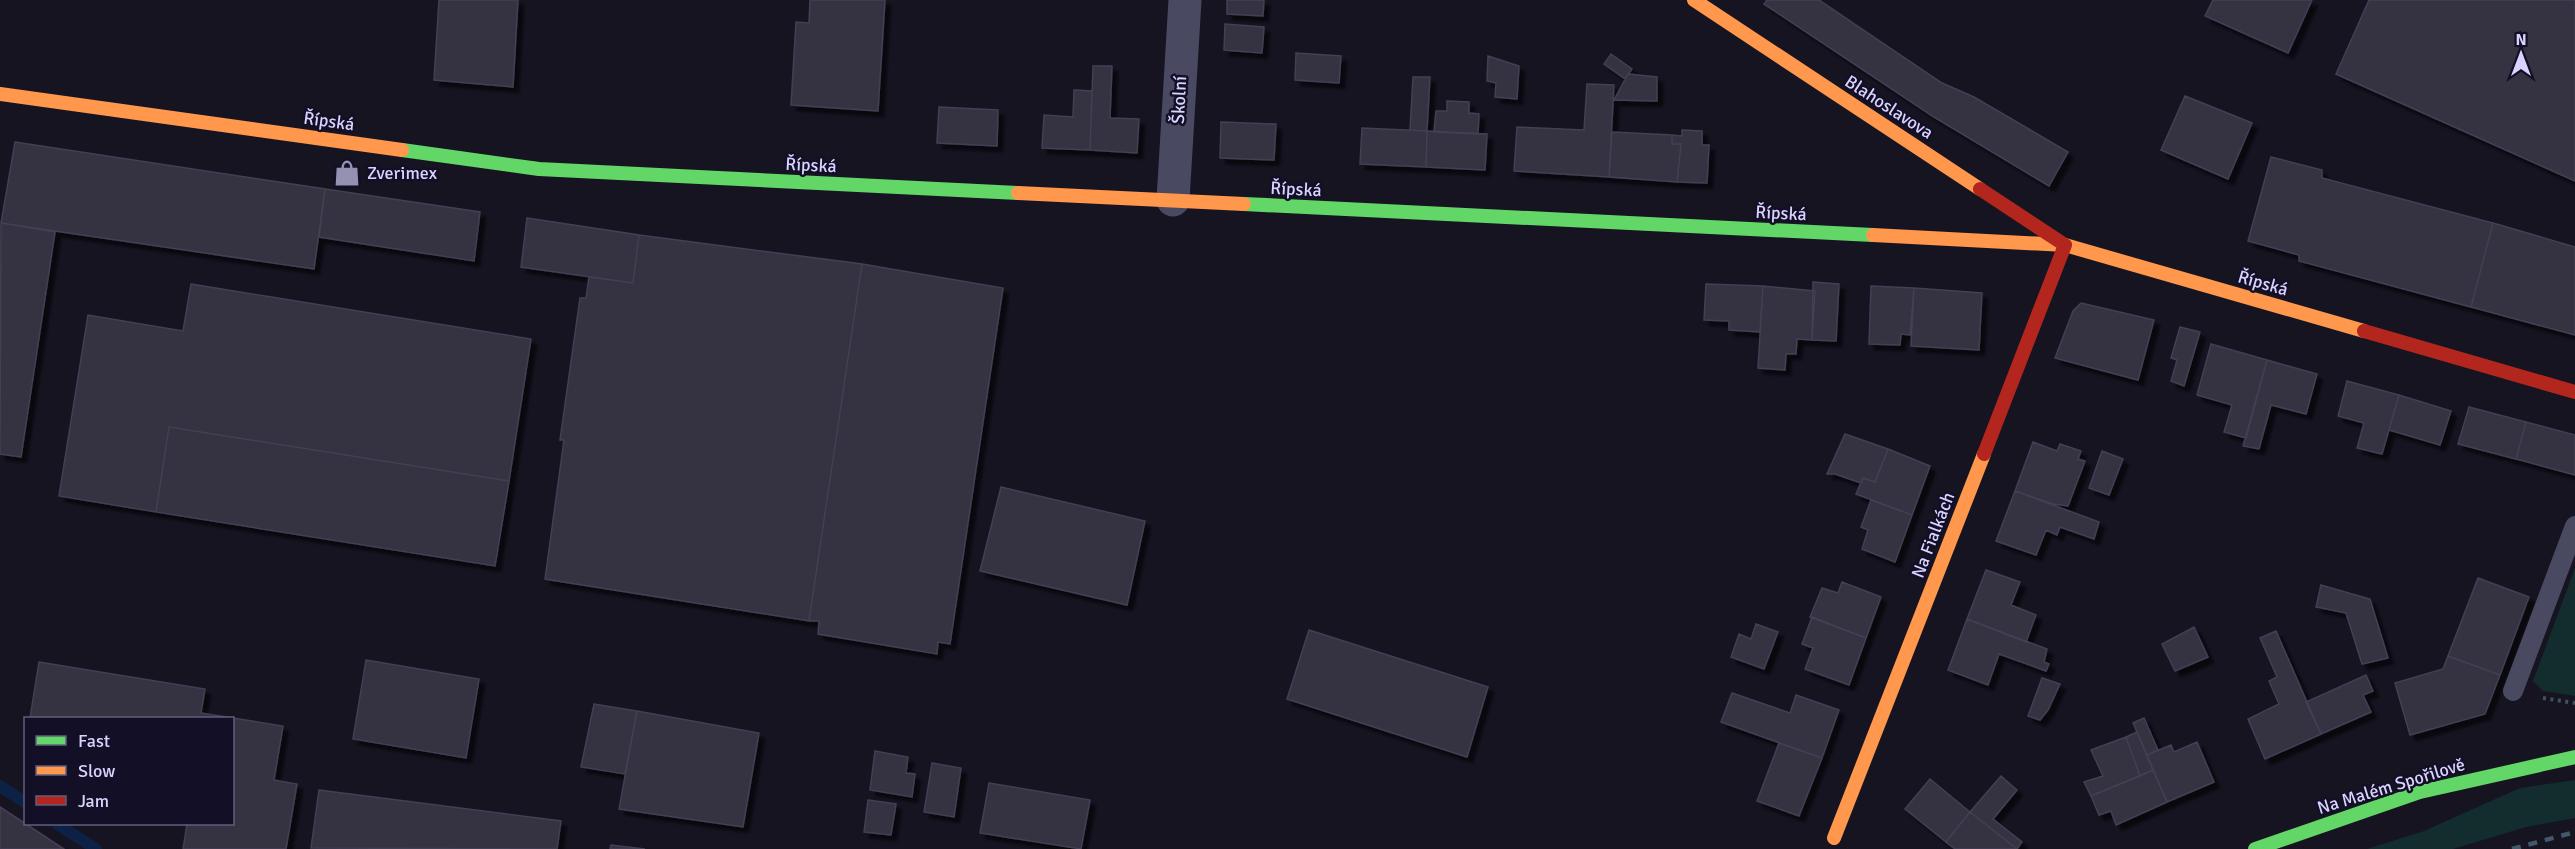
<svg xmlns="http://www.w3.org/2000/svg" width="2575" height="849" font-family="Signika,sans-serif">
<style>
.green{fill:#132c2d}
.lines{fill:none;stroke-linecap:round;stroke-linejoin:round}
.stream{stroke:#0d2144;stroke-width:12}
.building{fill:#343243;stroke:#433f54;stroke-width:1.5;filter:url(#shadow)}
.path{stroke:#44505f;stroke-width:4;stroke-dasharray:3 4.5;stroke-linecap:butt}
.lane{stroke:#4a4962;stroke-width:20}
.street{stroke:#4a4962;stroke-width:33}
.fast{stroke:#63d668;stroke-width:14}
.slow{stroke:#ff974d;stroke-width:14}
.jam{stroke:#b3261e;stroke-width:14}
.rail{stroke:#43596b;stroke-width:4.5;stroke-dasharray:9 8;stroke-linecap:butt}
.labels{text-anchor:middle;stroke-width:5;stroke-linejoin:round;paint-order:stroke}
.street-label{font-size:18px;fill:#d9d4ff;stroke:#130f26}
.poi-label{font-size:18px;fill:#d9d4ff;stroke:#130f26;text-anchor:start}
</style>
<defs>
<filter id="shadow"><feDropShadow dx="5.5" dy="5.5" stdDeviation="1.5" flood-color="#0009"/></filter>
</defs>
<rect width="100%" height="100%" fill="#161421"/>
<path class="green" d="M2575 568V696L2543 691 2533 681Z
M2575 780V818L2526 827 2453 849H2367L2424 831 2520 788Z"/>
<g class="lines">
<path class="stream" d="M0 786 26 803
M57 824 96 849"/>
</g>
<path class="building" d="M439 0H518L513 87 434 80Z
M810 0H885L878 111 791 105 796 22 809 23Z
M1227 0H1264L1263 16 1227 14Z
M1767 0H1819L1942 83 1974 97 2068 152 2049 186 1934 117 1764 4Z
M2213 0H2312L2288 53 2205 16Z
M2369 0H2575V181L2336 74Z
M1225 24 1264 27 1262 53 1224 50Z
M1296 53 1341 56 1339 83 1295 80Z
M1611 54 1632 69 1625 79 1604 64Z
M1488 56 1519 66 1517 99 1495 97 1496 83 1487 81Z
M1093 66H1112L1110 118 1139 119 1137 153 1090 150Z
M1628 74 1657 77V101L1614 100Z
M1413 77H1430L1427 131 1410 130Z
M1587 84 1614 85 1609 177 1514 171 1517 127 1584 130Z
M1074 90 1092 91 1090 150 1042 148 1044 115 1073 117Z
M2185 96 2252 123 2228 179 2161 150Z
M1447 101 1469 102V113L1479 114 1478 134 1434 132 1436 111H1447Z
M939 107 998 110 997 146 937 143Z
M1221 122 1276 124 1274 160 1220 158Z
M1362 128 1427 131 1426 167 1360 164Z
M1682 130 1702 131V145H1709L1707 183 1677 182 1681 144H1672V135L1682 136Z
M1427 131 1487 134 1485 170 1426 167Z
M1612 132 1672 135V144H1681L1677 182 1609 177Z
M15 142 325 189 314 269 1 223Z
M2271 157 2322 170V178L2493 223 2471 307 2299 261V255L2248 241Z
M325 189 480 212 474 261 319 237Z
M527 218 639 235 633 283 521 267Z
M1 223 55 232 21 457 0 454Z
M2493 223 2575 247V335L2471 307Z
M639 235 862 264 809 621 545 579 564 440H560L580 298H586L589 277 633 283Z
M862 264 1003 288 950 644 938 642 937 654 818 634 819 621H809Z
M1813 282 1839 284 1836 341 1812 340Z
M191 284 531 339 509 481 169 427 156 512 59 496 88 315 183 331Z
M1706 284 1763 286 1760 332 1729 330V321L1704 320Z
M1763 286 1815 291 1812 340 1797 339 1796 354H1786L1785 370 1758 368Z
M1871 286 1914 288 1910 335 1901 334 1900 345 1869 344Z
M1914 288 1982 293 1979 350 1911 346Z
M2081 303 2154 320 2138 380 2055 358 2073 311Z
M2180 327 2200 332 2184 386 2171 381 2177 360 2171 358Z
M2211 344 2267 360 2246 438 2224 432 2232 405 2197 395Z
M2267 360 2317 374 2306 414 2271 405 2259 449 2243 446Z
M2347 381 2399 395 2382 454 2357 448 2364 423 2338 416Z
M2399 395 2451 411 2440 445 2389 430Z
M2469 407 2526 422 2516 459 2458 444Z
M2526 422 2575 435V475L2516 459Z
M169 427 509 481 495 566 156 512Z
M1845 434 1888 449 1875 482 1863 478 1861 483 1835 474H1827Z
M2033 442 2057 451 2060 444 2081 451 2078 459 2085 461 2068 506 2053 504 2015 491Z
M1888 449 1930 466 1912 515 1856 494 1863 478 1875 482Z
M2102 451 2123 459 2109 495 2089 488Z
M1001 487 1145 521 1127 605 980 571Z
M2015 491 2099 522 2094 539 2060 527 2057 535 2046 530 2036 555 1996 541Z
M1871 500 1912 515 1895 562 1862 549 1868 530 1861 527Z
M1986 570 2020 582 2011 605 2036 615 2026 642 1967 619Z
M2478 578 2529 597 2500 675 2448 656Z
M1842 582 1881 597 1866 638 1810 617 1822 588 1838 593Z
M2321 585 2370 599 2388 658 2362 664 2346 613 2316 607Z
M1812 617 1866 638 1849 685 1805 669 1813 648 1802 644Z
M1967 619 2047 649 2044 662 2049 664 2046 671 1999 654 1988 685 1948 670Z
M1756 624 1778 632 1764 669 1731 657 1739 634 1751 639Z
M2194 627 2208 657 2175 671 2162 644Z
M1309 630 1488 687 1467 757 1287 699Z
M2276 631 2321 734 2265 759 2248 719 2279 704 2269 681 2277 677 2260 638Z
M2448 656 2500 675 2485 714 2410 735 2395 683 2443 669Z
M366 660 479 679 466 758 353 739Z
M39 662 205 689 201 713 283 726 274 780 297 784 286 849H183L187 824H232V718H30Z
M2366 675 2373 691 2363 695 2371 712 2321 734 2306 702Z
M2042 678 2060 684 2048 710 2040 720 2028 716Z
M1732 693 1790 713 1796 695 1839 710 1822 758 1721 722Z
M594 704 637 711 625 774 581 767Z
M637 711 759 733 743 827 619 809Z
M2144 718 2158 750 2147 755 2133 723Z
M2137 732 2153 770 2140 776 2126 737Z
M2126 737 2140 776 2091 796 2084 782 2103 776 2091 750Z
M2197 742 2214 782 2167 802 2147 755 2171 745 2174 752Z
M1779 743 1822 758 1799 816 1757 801Z
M875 751 908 757 906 773 915 774 912 797 870 790Z
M932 763 961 768 954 817 924 812Z
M2153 770 2167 802 2116 825 2111 811 2099 815 2091 796Z
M2001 776 2017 790 1993 819 2022 842 2017 849 1970 812Z
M1930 779 1970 812 1946 842 1905 809Z
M989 783 1090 800 1081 849 980 833Z
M319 790 561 821 557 849 311 848Z
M868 800 896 804 891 835 864 832Z
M0 807 26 824 64 849H0Z
M1970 812 2017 849H1955L1946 842Z
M611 845 645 849H610Z"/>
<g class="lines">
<path class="path" d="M2543 698 2575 703"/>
<path class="lane" d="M2513 691 2575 526"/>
<path class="street" d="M1173 200 1185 0"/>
<path class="fast" d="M402 150 539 169 1018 193
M1244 204 1873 235
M2255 849 2420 792 2575 757"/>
<path class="slow" d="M1694 0 1980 189
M0 94 402 150
M1018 193 1244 204
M1873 235 2065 245 2364 331
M1834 838 1984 454"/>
<path class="jam" d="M1980 189 2065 245 1984 454
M2364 331 2575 392"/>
<path class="rail" d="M2512 849 2575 832"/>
</g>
<defs>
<g id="shop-bare" transform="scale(2.07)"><path d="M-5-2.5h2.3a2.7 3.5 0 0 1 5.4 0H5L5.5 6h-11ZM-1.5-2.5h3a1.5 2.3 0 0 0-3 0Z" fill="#9591b1" stroke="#130f26" stroke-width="2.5" paint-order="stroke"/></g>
</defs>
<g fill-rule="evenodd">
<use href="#shop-bare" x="347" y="173"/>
</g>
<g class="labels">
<g class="street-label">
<text transform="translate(1179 100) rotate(-87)" y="6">Školní</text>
<text transform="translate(1889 107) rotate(33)" y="6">Blahoslavova</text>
<text transform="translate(329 121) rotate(8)" y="6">Řípská</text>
<text transform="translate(811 165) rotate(3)" y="6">Řípská</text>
<text transform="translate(1296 189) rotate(3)" y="6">Řípská</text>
<text transform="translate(1781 213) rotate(3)" y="6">Řípská</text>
<text transform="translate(2263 283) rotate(16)" y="6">Řípská</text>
<text transform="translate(1933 535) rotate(-69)" y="6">Na Fialkách</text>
<text transform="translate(2391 786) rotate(-17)" y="6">Na Malém Spořilově</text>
</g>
<g class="poi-label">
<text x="367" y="179">Zverimex</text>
</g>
</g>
<rect x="24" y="717" width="210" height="108" fill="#130f26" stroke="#625e7d" stroke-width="1.5"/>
<rect x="36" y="736" width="30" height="9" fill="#63d668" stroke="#625e7d" stroke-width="1.5"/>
<text x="78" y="747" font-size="18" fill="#d9d4ff">Fast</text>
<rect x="36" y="766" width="30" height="9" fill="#ff974d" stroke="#625e7d" stroke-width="1.5"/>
<text x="78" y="777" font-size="18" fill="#d9d4ff">Slow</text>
<rect x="36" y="796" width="30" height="9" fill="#b3261e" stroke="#625e7d" stroke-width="1.5"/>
<text x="78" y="807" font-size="18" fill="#d9d4ff">Jam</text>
<g transform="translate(2521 54)" stroke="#130f26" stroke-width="4.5" paint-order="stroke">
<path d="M0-4.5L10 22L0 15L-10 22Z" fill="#d9d4ff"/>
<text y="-9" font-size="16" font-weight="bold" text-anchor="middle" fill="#d9d4ff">N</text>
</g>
</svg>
